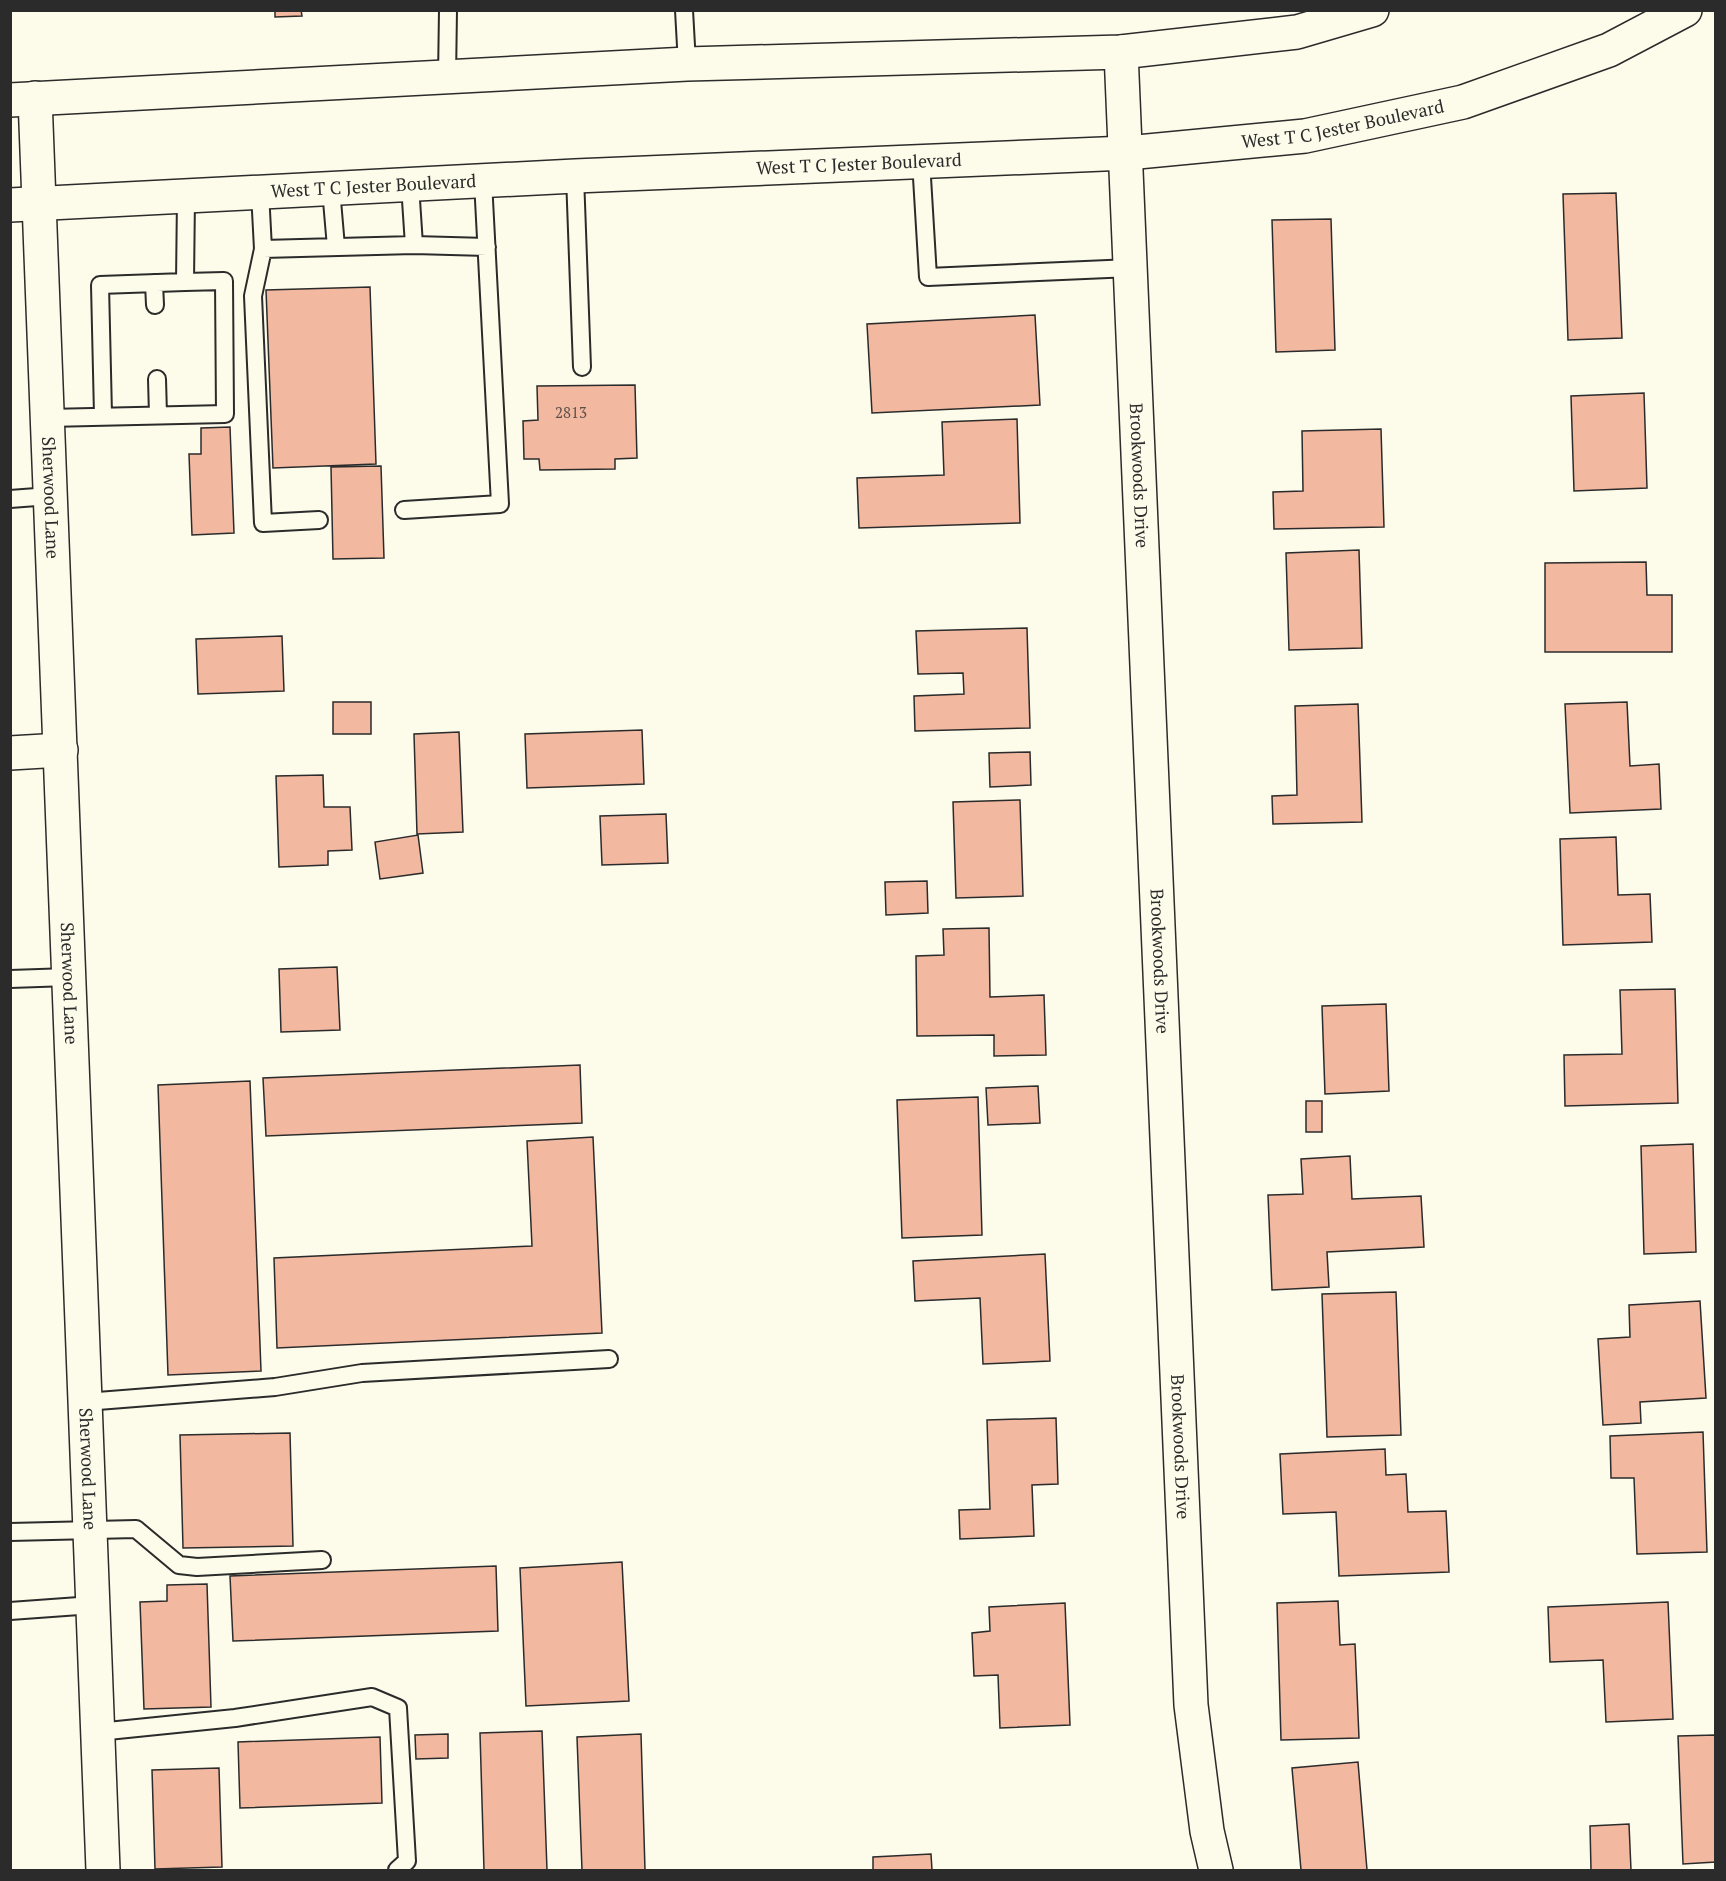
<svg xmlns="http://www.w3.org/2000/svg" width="1726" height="1881" font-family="'PT Serif',serif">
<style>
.building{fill:#f2b8a0;stroke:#2b2b2b;stroke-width:1.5}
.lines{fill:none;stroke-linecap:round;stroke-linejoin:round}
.service-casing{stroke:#2b2b2b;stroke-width:20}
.minor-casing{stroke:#2b2b2b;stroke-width:36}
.tertiary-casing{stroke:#2b2b2b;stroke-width:36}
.secondary-casing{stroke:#2b2b2b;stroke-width:36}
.service{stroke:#fdfbea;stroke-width:16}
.minor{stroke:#fdfbea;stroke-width:33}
.tertiary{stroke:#fdfbea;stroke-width:33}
.secondary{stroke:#fdfbea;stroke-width:33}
.labels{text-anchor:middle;stroke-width:4.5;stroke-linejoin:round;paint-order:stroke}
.number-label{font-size:15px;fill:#5d4e48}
.street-label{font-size:18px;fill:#2b2b2b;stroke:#fdfbea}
</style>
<rect width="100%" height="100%" fill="#fdfbea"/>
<path class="building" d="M275 10H301L302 16 275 17Z
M1616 193 1622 338 1568 340 1563 194Z
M1331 219 1335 350 1276 352 1272 220Z
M370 287 376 464 273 468 266 290Z
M1035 315 1040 405 872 413 867 324Z
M635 385 637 458 615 459V469L540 470 539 459H524L523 421 538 420 537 386Z
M1644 393 1647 488 1574 491 1571 396Z
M1017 419 1020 523 859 528 857 478 944 475 942 422Z
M230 427 234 533 192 535 189 454H201V428Z
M1381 429 1384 527 1274 529 1273 492 1303 491 1302 431Z
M381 466 384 558 333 559 331 467Z
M1359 550 1362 648 1289 650 1286 553Z
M1646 562 1647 595H1672V652H1545V563Z
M1027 628 1030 728 915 731 914 696 964 694 963 673 918 674 916 631Z
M282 636 284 691 198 694 196 639Z
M333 702H371V734H333Z
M1627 702 1630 766 1659 764 1661 809 1570 813 1565 704Z
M1358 704 1362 822 1273 824 1272 796 1297 795 1295 706Z
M642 730 644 784 527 788 525 734Z
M459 732 463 832 417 834 414 734Z
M1030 752 1031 785 990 787 989 753Z
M323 775 324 807H350L352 850 328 851V865L279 867 276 776Z
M1020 800 1023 896 956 898 953 802Z
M666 814 668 863 602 865 600 816Z
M418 835 423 873 380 879 375 842Z
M1616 837 1618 895 1650 894 1652 942 1563 945 1560 839Z
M927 881 928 913 886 915 885 882Z
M989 928 990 997 1044 995 1046 1055 994 1056V1035L917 1036 916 956 944 955 943 929Z
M337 967 340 1030 281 1032 279 969Z
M1675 989 1678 1103 1565 1106 1564 1055 1622 1054 1620 990Z
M1386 1004 1389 1091 1325 1094 1322 1006Z
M580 1065 582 1123 266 1136 263 1078Z
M250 1081 261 1371 168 1375 158 1085Z
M1038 1086 1040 1123 988 1125 986 1088Z
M978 1097 982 1235 902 1238 897 1100Z
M1306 1101H1322V1132H1306Z
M593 1137 602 1333 277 1348 274 1258 532 1246 527 1141Z
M1693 1144 1696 1252 1644 1254 1641 1146Z
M1350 1156 1352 1199 1421 1196 1424 1247 1327 1252 1329 1287 1272 1290 1268 1195 1303 1194 1301 1159Z
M1045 1254 1050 1361 983 1364 980 1298 915 1301 913 1261Z
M1396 1292 1401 1435 1327 1437 1322 1294Z
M1700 1301 1706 1398 1640 1402 1641 1423 1603 1425 1598 1339 1630 1337 1629 1305Z
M1056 1418 1058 1484 1032 1485 1034 1536 960 1539 959 1510 990 1509 987 1420Z
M1703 1432 1707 1552 1637 1554 1634 1478H1611L1610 1436Z
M290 1433 293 1546 183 1548 180 1435Z
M1385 1449 1386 1475 1406 1474 1408 1512 1446 1511 1449 1572 1339 1576 1336 1512 1283 1514 1280 1454Z
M622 1562 629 1701 526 1706 520 1568Z
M496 1566 498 1631 233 1641 230 1576Z
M207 1584 211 1707 144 1709 140 1602 167 1601V1585Z
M1338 1601 1340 1645 1355 1644 1359 1738 1281 1740 1277 1603Z
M1668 1602 1673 1719 1606 1722 1603 1660 1550 1662 1548 1607Z
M1065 1603 1070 1725 1000 1728 998 1675 974 1676 972 1633 990 1631 989 1607Z
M542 1731 547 1870H484L480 1733Z
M448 1734V1758L416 1759 415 1735Z
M641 1734 645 1870H582L577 1737Z
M1716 1735V1862L1683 1864 1678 1736Z
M380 1737 382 1803 240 1808 238 1742Z
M1358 1762 1367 1870H1301L1292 1768Z
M219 1768 222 1867 155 1869 152 1770Z
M1629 1824 1631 1870H1591L1590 1826Z
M931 1854 932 1870H873V1857Z"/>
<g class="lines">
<g class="service-casing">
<path id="service" d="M684 10 687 64
M447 78 448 10
M921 161 928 277 1131 268
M575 176 582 367
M410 185 414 245
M331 189 336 247
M260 192 263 249 414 245 487 247
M263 249 253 296 263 523 319 520
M154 283 155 305
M157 379 158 415
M103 415 100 285 185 282
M48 418 225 414 224 281 185 282 186 197
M10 499 50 496
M404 510 500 504 483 181
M10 979 69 977
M85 1402 275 1387 362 1373 609 1359
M10 1532 136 1529 179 1565 197 1567 322 1560
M10 1611 93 1605
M98 1732 235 1718 372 1697 398 1708 407 1861 397 1870"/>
</g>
<g class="minor-casing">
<g id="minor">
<path id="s1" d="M1121 52 1191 1705 1207 1831 1216 1870"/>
<path d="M10 753 61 750"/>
</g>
</g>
<g class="tertiary-casing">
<g id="tertiary">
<path id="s2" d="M35 98 103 1870"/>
</g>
</g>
<g class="secondary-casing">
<g id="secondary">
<path d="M10 100 687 64 1121 52 1297 32 1372 10"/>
<path id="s3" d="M10 205 575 176 1127 153 1305 136 1463 102 1609 50 1685 10"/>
</g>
</g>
<use href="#service" class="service"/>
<use href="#minor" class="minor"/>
<use href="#tertiary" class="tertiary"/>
<use href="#secondary" class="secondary"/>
</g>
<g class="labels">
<g class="number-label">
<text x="571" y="418">2813</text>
</g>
<g class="street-label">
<text dy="6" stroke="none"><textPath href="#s3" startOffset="1336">West T C Jester Boulevard</textPath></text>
<text dy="6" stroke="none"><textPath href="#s3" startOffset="850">West T C Jester Boulevard</textPath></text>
<text dy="6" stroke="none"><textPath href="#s3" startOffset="364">West T C Jester Boulevard</textPath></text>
<text dy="6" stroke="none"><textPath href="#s1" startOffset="424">Brookwoods Drive</textPath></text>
<text dy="6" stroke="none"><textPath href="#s2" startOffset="400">Sherwood Lane</textPath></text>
<text dy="6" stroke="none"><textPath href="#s1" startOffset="910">Brookwoods Drive</textPath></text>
<text dy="6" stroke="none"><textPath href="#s2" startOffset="886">Sherwood Lane</textPath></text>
<text dy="6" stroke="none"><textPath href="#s1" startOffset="1396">Brookwoods Drive</textPath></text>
<text dy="6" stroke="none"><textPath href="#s2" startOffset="1372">Sherwood Lane</textPath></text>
</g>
</g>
<rect width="1726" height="1881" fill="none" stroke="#2b2b2b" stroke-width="24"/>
</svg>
